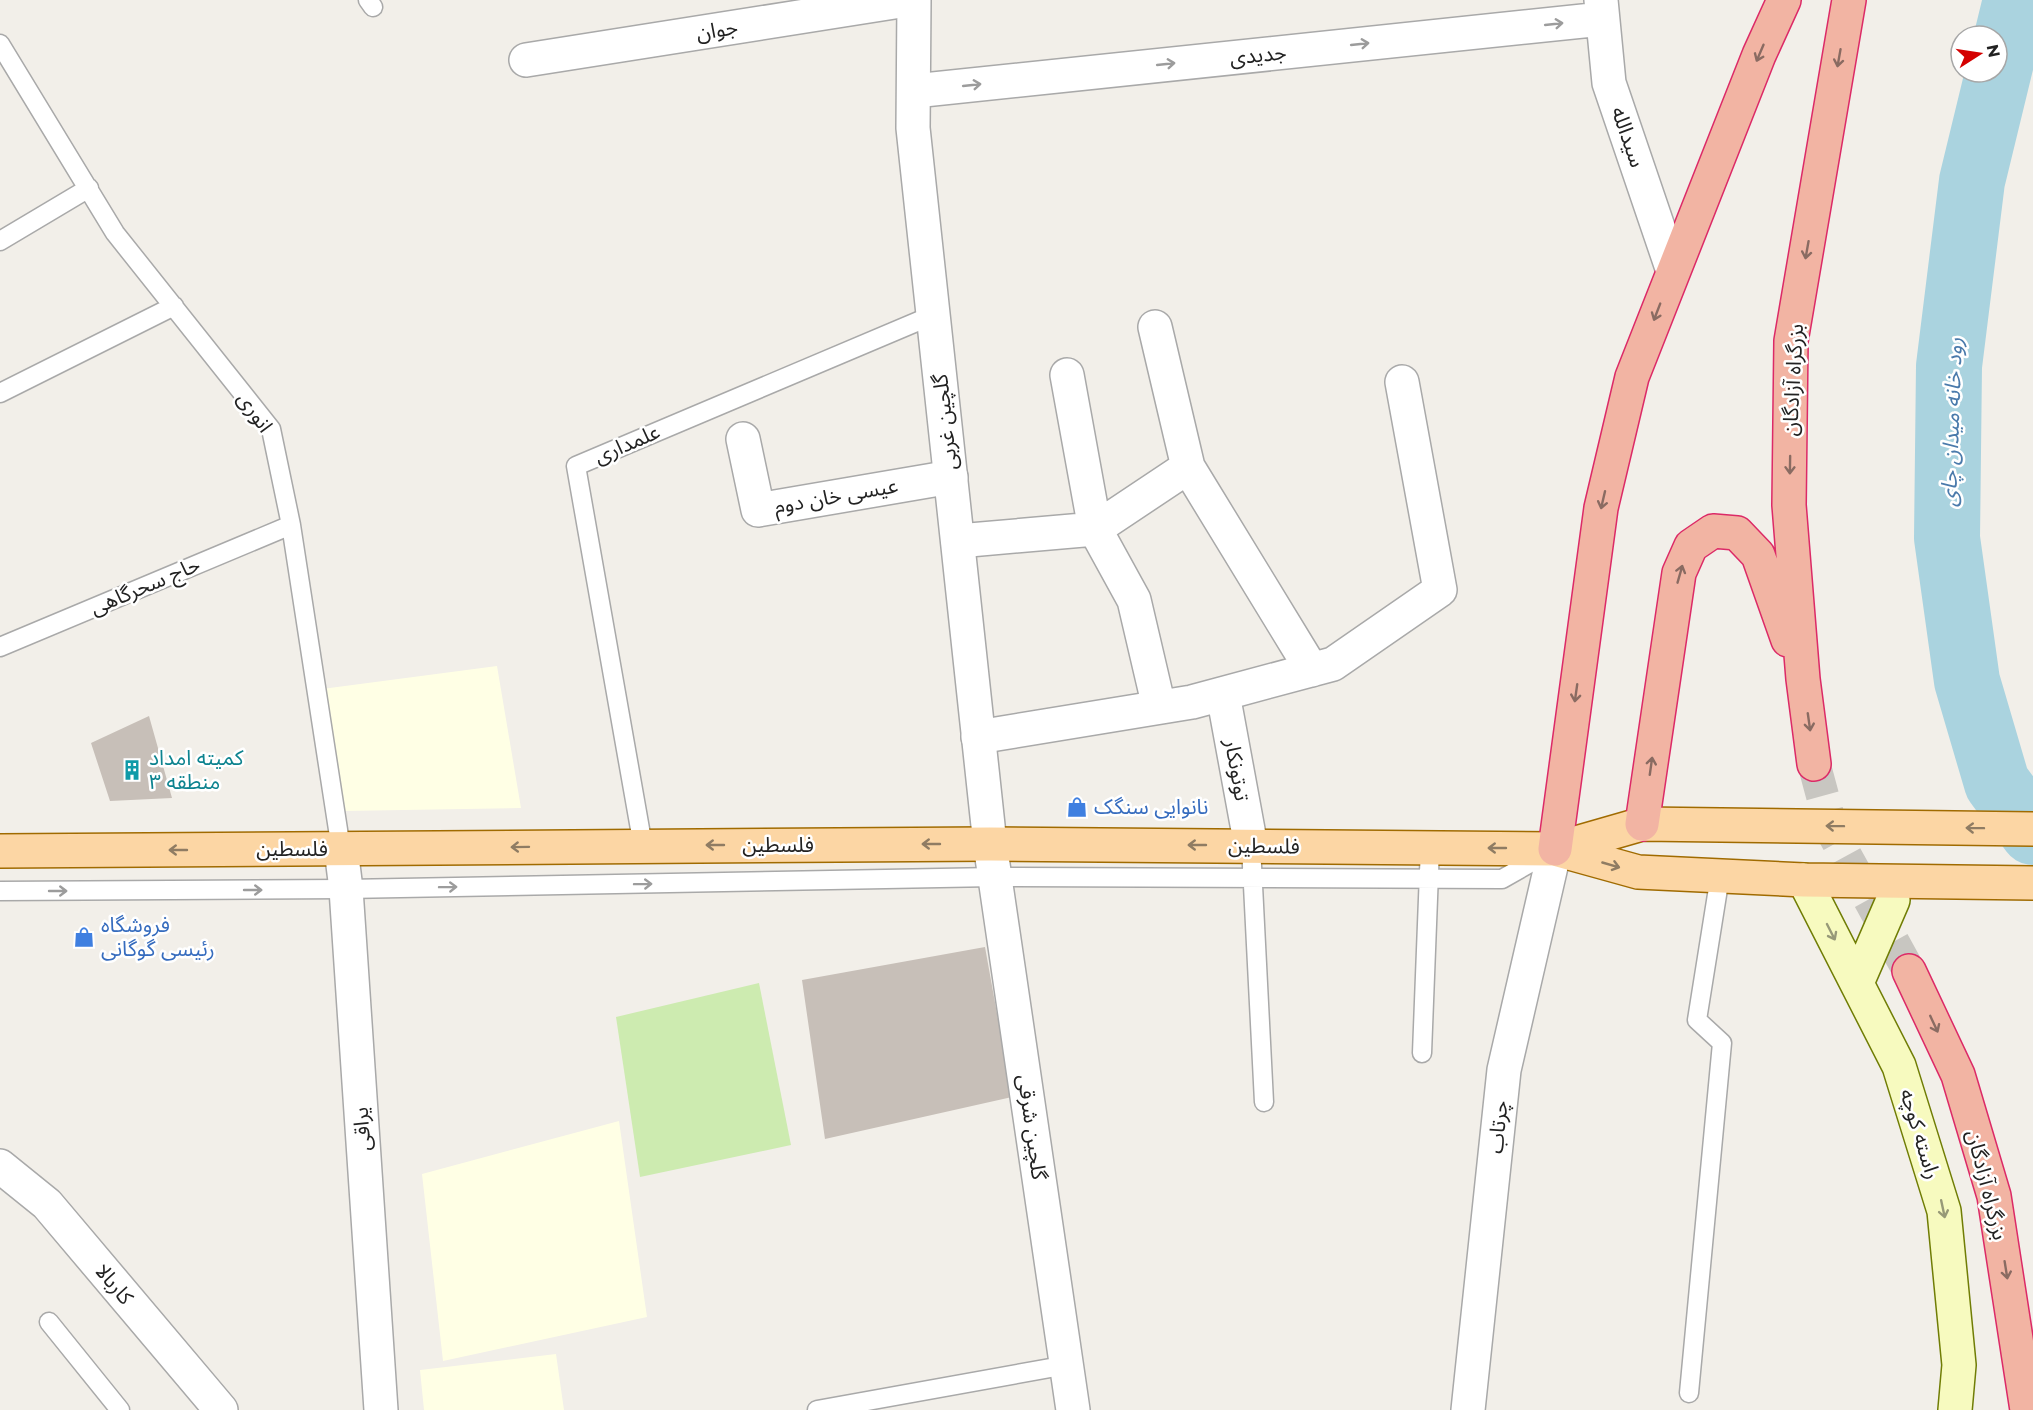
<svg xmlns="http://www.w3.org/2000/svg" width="2033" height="1410" font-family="Montserrat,'Noto Sans Arabic',sans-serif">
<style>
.education{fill:#ffffe5}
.grass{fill:#cdebb0}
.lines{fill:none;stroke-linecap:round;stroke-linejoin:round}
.river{stroke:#aad3df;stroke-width:66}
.building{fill:#c7bfb8}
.trunk-tunnel{stroke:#c8c6c1;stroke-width:33;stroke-dasharray:33 16;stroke-linecap:butt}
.service-casing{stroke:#a9a9a9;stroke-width:21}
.minor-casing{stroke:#a9a9a9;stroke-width:36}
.tertiary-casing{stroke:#a9a9a9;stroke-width:36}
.secondary-casing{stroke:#707d05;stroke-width:36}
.primary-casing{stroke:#a06b00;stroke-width:36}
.trunk-casing{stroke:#dc2a67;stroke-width:36}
.service{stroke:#fff;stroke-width:18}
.minor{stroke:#fff;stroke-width:33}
.tertiary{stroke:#fff;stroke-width:33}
.secondary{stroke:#f7fabf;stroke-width:33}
.primary{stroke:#fcd6a4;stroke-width:33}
.trunk{stroke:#f2b4a3;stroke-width:33}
.oneway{stroke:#9c9c9c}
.oneway2{stroke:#8a6b62}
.oneway3{stroke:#8f7c63}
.oneway4{stroke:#979978}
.labels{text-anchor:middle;stroke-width:5;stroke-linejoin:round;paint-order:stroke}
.street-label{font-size:21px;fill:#222;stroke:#fff}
.culture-label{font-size:21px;fill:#0d838f;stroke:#fff;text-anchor:start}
.shop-label{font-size:21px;fill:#366cbe;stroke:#fff;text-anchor:start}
.water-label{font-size:22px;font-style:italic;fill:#4a7aab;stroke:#fff}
</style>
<rect width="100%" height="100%" fill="#f2efe9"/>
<path class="education" d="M497 666 521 808 343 811 322 689Z
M619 1121 647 1317 443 1361 422 1174Z
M556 1354 564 1410H424L420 1370Z"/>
<path class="grass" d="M759 983 791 1145 640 1177 616 1017Z"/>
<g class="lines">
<path class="river" d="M2016 0 1972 181 1949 366 1947 538 1967 681 1997 783 2033 832"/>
</g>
<path class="building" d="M149 716 172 798 110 801 91 743Z
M985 947 1012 1097 825 1139 802 980Z"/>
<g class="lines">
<path class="trunk-tunnel" d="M1814 764 1832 831 1909 971"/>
<g class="service-casing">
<path id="service" d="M368 0 373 7
M0 44 115 233 271 429 291 525 341 849
M0 241 89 188
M0 393 174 306
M0 647 291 525
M643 846 576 466 933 315
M1251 846 1264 1102
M0 891 346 889 995 877 1502 879 1546 854
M1422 1053 1430 847
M49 1322 120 1410
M1689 1393 1722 1043 1697 1020 1720 876
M817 1410 1067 1365"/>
</g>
<g class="minor-casing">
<path id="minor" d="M1601 0 1609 83 1673 271
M526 60 907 0
M914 91 1602 19
M1155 327 1188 467 1312 670
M1067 375 1095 529 1134 600 1159 707
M743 439 758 510 951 477
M958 541 1095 529 1188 467
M1223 694 1251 846
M978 737 1192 702 1333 664 1440 590 1402 382
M341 849 346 889 381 1410
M1468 1410 1504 1070 1555 849"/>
</g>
<g class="tertiary-casing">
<path id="tertiary" d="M914 0 913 128 990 844 1073 1410
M0 1166 47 1204 221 1410"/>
</g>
<g class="secondary-casing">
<path id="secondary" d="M1804 880 1899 1066 1944 1211 1959 1365 1955 1410
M1857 983 1893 900"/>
</g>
<g class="primary-casing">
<path id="primary" d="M1555 849 1642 824 2033 829
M0 851 990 844 1555 849 1638 872 1804 880 2033 883"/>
</g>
<g class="trunk-casing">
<path id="trunk" d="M1814 764 1803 679 1789 505 1791 341 1849 0
M1642 824 1679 573 1691 546 1713 531 1737 533 1758 555 1788 640
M1555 849 1601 508 1632 377 1759 55 1784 0
M1909 971 1958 1075 1994 1196 2027 1410"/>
</g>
<use href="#service" class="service"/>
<use href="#minor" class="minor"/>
<use href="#tertiary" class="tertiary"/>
<use href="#secondary" class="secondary"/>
<use href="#primary" class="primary"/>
<use href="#trunk" class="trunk"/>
</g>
<defs><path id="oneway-shaft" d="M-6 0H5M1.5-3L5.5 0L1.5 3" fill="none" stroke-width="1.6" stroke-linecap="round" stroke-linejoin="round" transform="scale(1.5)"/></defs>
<g class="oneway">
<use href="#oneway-shaft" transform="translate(1554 24) rotate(-6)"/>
<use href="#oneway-shaft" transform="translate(1360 44) rotate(-6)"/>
<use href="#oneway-shaft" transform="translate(1166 64) rotate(-6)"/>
<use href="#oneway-shaft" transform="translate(972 85) rotate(-6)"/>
<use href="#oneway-shaft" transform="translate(643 884) rotate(-1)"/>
<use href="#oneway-shaft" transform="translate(448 887) rotate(-1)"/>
<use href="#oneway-shaft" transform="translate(253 890)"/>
<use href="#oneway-shaft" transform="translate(58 891)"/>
</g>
<g class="oneway2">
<use href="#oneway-shaft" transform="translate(1760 53) rotate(113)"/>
<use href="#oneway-shaft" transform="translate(1839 58) rotate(100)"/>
<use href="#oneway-shaft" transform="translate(1807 250) rotate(100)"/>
<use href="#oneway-shaft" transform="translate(1657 312) rotate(111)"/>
<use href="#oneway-shaft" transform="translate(1790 465) rotate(91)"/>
<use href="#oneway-shaft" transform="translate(1603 500) rotate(103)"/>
<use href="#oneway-shaft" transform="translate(1680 574) rotate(-74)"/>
<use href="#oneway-shaft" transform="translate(1576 693) rotate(98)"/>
<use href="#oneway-shaft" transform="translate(1809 722) rotate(82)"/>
<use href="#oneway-shaft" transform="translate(1651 766) rotate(-82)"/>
<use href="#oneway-shaft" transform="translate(1934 1024) rotate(65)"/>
<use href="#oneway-shaft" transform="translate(2006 1270) rotate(81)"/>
</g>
<g class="oneway3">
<use href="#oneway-shaft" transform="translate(1835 826) rotate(-179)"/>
<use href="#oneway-shaft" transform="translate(1975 828) rotate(-179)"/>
<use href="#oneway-shaft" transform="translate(931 844) rotate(180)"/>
<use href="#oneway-shaft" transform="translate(715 845) rotate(180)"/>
<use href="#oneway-shaft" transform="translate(1197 845) rotate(-180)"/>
<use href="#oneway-shaft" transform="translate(520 847) rotate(179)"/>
<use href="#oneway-shaft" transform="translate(1497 848) rotate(-180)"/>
<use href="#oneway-shaft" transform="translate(178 850) rotate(180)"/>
<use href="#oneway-shaft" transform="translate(1611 865) rotate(16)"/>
</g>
<g class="oneway4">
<use href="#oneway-shaft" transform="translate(1831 932) rotate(63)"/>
<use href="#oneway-shaft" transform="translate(1943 1209) rotate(78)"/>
</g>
<defs>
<g id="building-bare" transform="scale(1.62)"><path d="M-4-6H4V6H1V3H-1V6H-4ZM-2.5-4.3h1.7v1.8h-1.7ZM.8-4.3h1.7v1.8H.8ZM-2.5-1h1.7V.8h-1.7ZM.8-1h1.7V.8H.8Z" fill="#0f9aa8" stroke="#fff" stroke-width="2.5" paint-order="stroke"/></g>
<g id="shop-bare" transform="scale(1.62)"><path d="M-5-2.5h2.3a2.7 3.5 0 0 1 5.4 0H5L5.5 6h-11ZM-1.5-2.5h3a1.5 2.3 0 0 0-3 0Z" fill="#3f7fe0" stroke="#fff" stroke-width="2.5" paint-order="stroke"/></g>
</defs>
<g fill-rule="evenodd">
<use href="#building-bare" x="132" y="770"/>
<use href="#shop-bare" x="1077" y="807"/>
<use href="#shop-bare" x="84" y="937"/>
</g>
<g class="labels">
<g class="street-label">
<text transform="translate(717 30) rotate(-9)" y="7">جوان</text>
<text transform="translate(1258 55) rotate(-6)" y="7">جدیدی</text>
<text transform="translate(1628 137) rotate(71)" y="7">سیدالله</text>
<text transform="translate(1793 380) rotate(-87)" y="7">بزرگراه آزادگان</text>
<text transform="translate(255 412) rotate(55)" y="7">انوری</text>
<text transform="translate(945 422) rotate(-96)" y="7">گلچین غربی</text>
<text transform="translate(627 444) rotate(-23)" y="7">علمداری</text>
<text transform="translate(836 496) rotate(-10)" y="7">عیسی خان دوم</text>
<text transform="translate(145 586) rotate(-23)" y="7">حاج سحرگاهی</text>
<text transform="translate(1237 770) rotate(80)" y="7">توتونکار</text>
<text x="778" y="852">فلسطین</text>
<text transform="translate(1264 846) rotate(1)" y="7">فلسطین</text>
<text x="292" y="856">فلسطین</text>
<text transform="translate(1032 1127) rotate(82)" y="7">گلچین شرقی</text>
<text transform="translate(1498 1127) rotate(-84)" y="7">چرتاب</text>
<text transform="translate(362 1129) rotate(-94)" y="7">یراقی</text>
<text transform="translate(1920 1134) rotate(73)" y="7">راسته کوچه</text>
<text transform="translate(1987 1185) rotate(76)" y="7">بزرگراه آزادگان</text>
<text transform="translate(114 1284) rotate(50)" y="7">کاربالا</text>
</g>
<g class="culture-label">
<text x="149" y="765">کمیته امداد<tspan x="149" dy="24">منطقه ۳</tspan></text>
</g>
<g class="shop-label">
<text x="1094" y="814">نانوایی سنگک</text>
<text x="101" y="932">فروشگاه<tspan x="101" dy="24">رئیسی گوگانی</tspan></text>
</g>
<g class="water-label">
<text transform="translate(1951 422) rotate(-88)" y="8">رود خانه میدان چای</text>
</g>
</g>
<g transform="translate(1979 54) rotate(78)"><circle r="28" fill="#ffffff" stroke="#a7a7a7" stroke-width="1.5"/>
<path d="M0-4.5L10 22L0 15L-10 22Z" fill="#d40000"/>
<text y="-9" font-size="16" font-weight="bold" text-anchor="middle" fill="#222222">N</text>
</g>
</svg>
